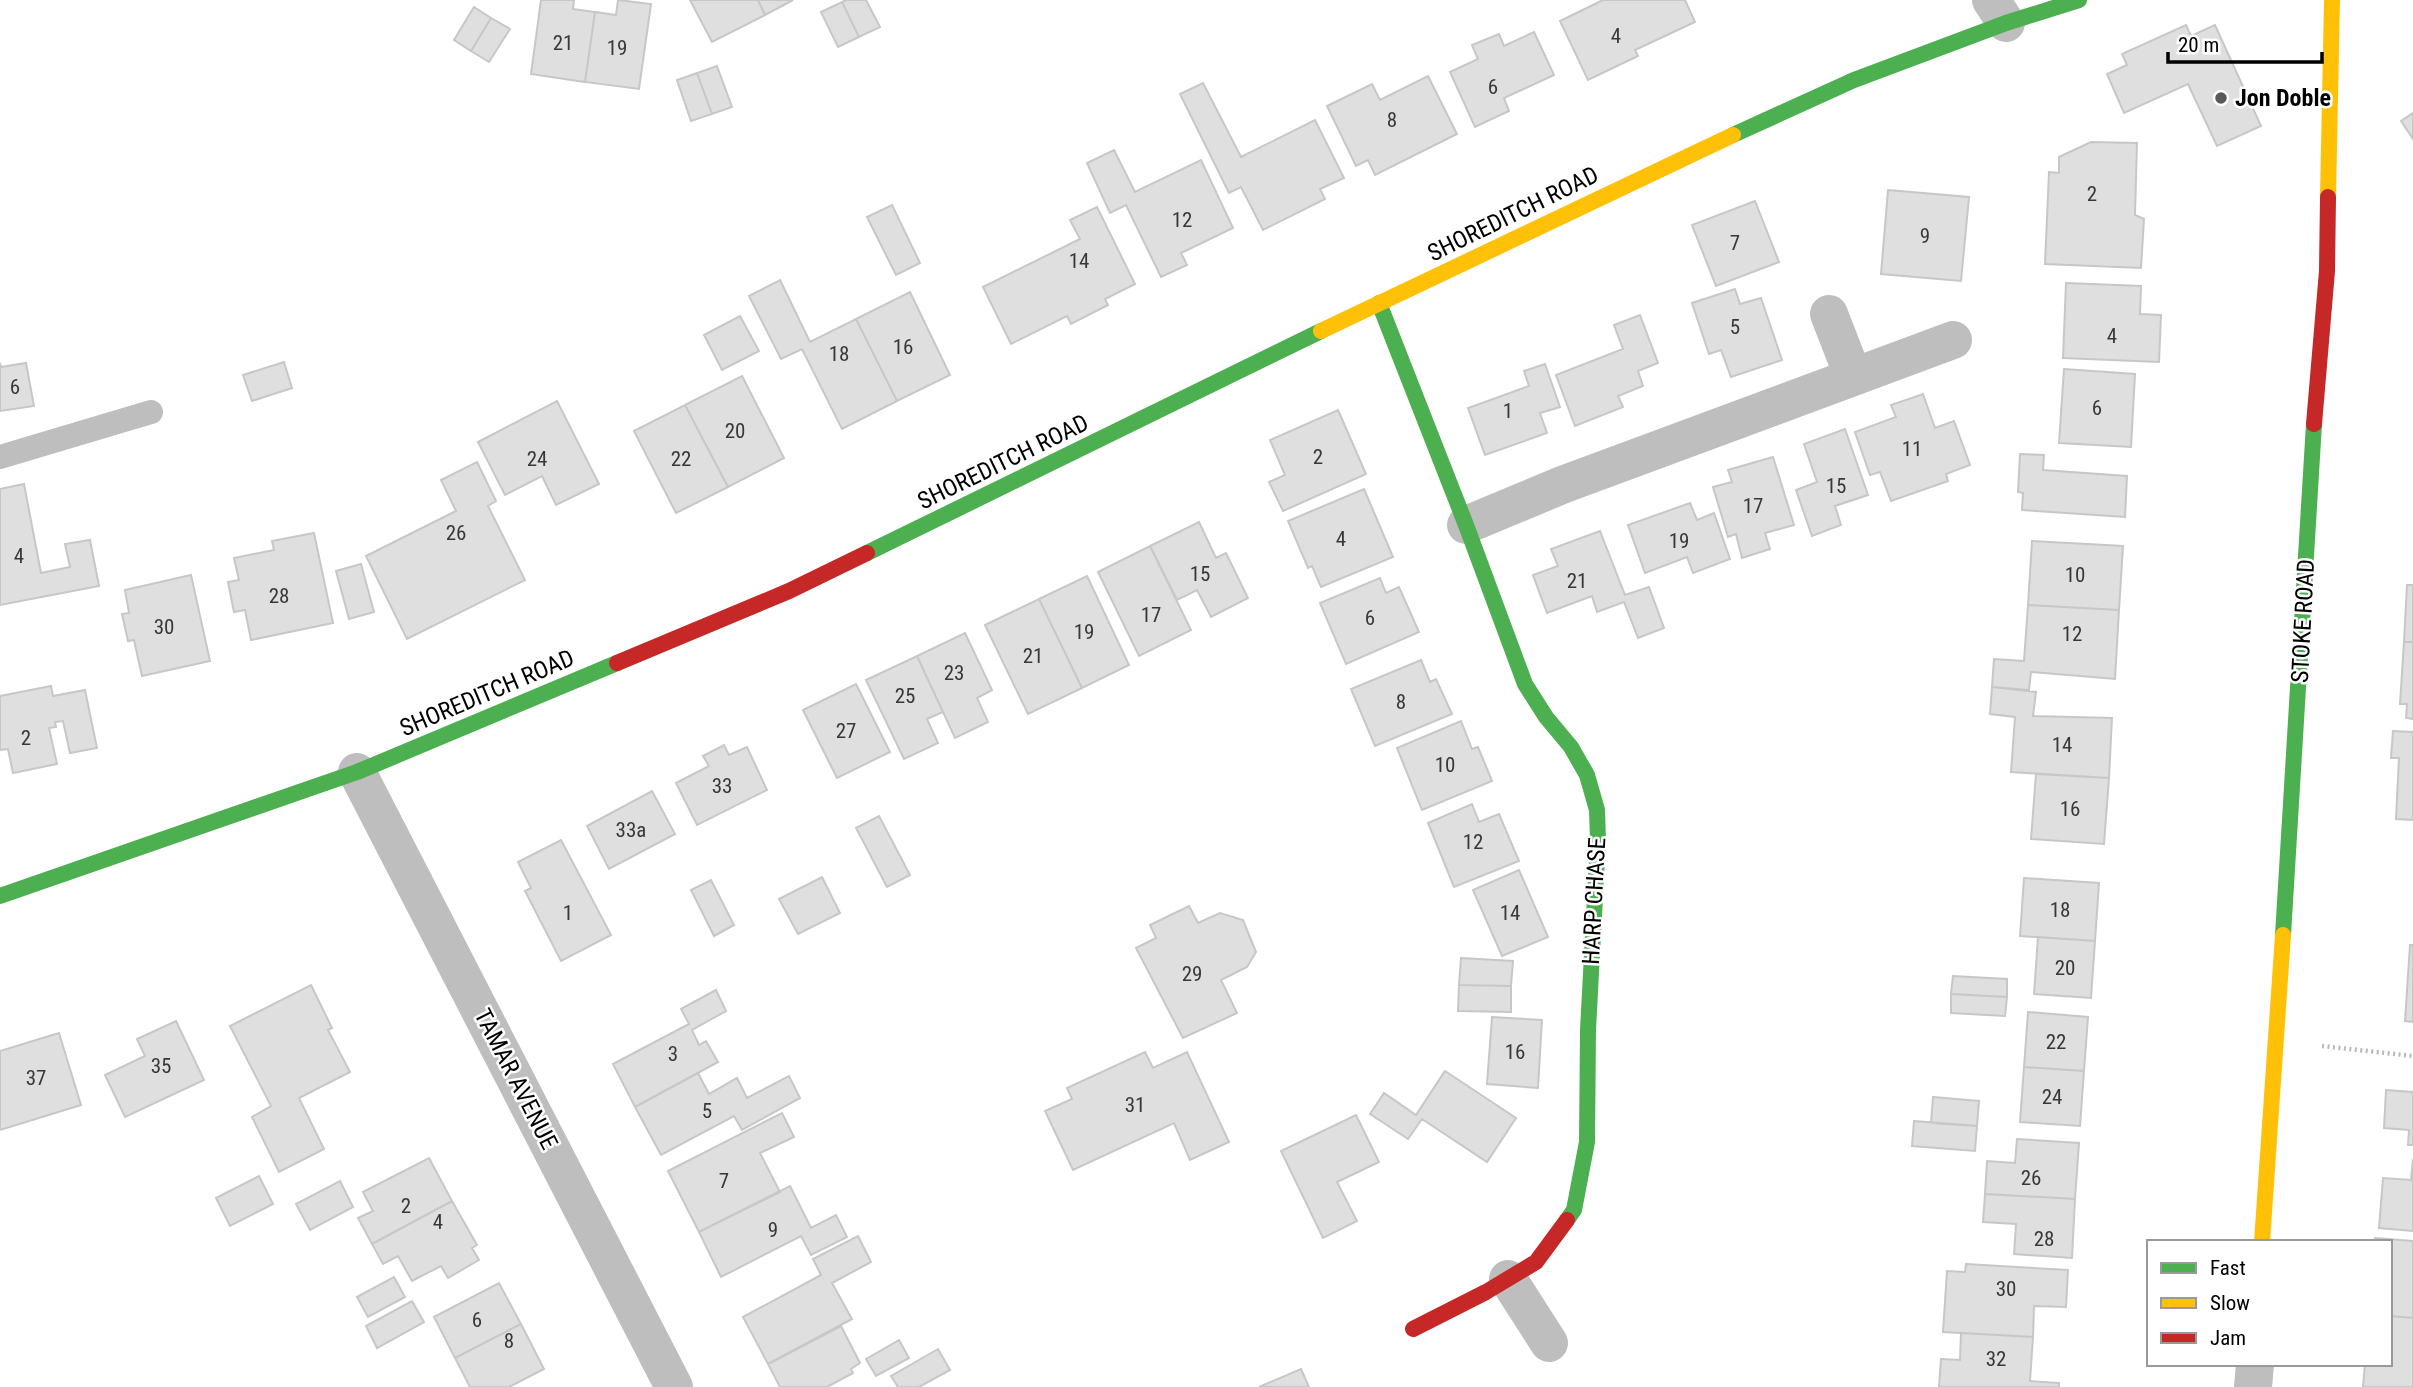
<svg xmlns="http://www.w3.org/2000/svg" width="2413" height="1387" font-family="'Roboto Condensed',sans-serif">
<style>
.building{fill:#dfdfdf;stroke:#c7c7c7;stroke-width:2}
.lines{fill:none;stroke-linecap:round;stroke-linejoin:round}
.path{stroke:#b9b9b9;stroke-width:4.5;stroke-dasharray:2 3.5;stroke-linecap:butt}
.lane{stroke:#bebebe;stroke-width:24}
.street{stroke:#bebebe;stroke-width:38}
.fast{stroke:#4caf50;stroke-width:16}
.slow{stroke:#ffc107;stroke-width:16}
.jam{stroke:#c62828;stroke-width:16}
.poi-dot{fill:#595959;stroke:#fff;stroke-width:2.5}
.labels{text-anchor:middle;stroke-width:5;stroke-linejoin:round;paint-order:stroke}
.number-label{font-size:21px;fill:#383838}
.poi-label{font-size:24px;font-weight:bold;fill:#000;stroke:#fff;text-anchor:start}
.street-label{font-size:24px;fill:#000;stroke:#fff}
</style>
<rect width="100%" height="100%" fill="#fff"/>
<path class="building" d="M541 0H574L573 9 595 12 585 82 531 74Z
M618 0 651 4 639 89 585 82 595 12 616 15Z
M690 0H758L765 15 712 42Z
M758 0H793L765 15Z
M846 0H866L880 27 859 37 842 2Z
M1603 0H1685L1695 22 1635 50 1638 56 1588 80 1560 21Z
M842 2 859 37 838 47 821 12Z
M474 7 491 18 471 51 454 40Z
M491 18 510 29 489 62 471 51Z
M2186 25 2191 36 2215 25 2261 126 2217 146 2188 84 2124 113 2107 74 2127 65 2122 54Z
M1534 32 1554 75 1504 98 1509 111 1475 127 1450 72 1478 59 1472 45 1499 34 1504 46Z
M717 66 732 107 712 114 697 73Z
M697 73 712 114 691 121 677 80Z
M1428 76 1457 134 1375 175 1368 160 1356 166 1327 106 1372 84 1380 100Z
M1203 83 1241 157 1315 120 1344 178 1320 189 1325 199 1263 230 1241 187 1229 193 1180 94Z
M2413 113V139L2401 121Z
M2091 142 2137 143 2135 215 2144 219 2141 268 2045 264 2049 172 2059 173V157Z
M1114 150 1135 192 1201 160 1233 228 1181 253 1187 265 1161 277 1126 205 1110 213 1087 163Z
M1888 190 1969 197 1961 281 1881 274Z
M1755 201 1779 262 1716 286 1692 225Z
M892 205 920 263 896 275 867 217Z
M1097 207 1135 284 1105 299 1108 305 1071 324 1067 316 1011 344 983 287 1080 239 1070 220Z
M780 280 810 342 856 319 897 401 842 429 802 349 781 359 749 296Z
M2066 283 2141 286 2140 314 2161 315 2159 362 2063 358Z
M1735 289 1740 304 1761 298 1782 360 1731 377 1721 350 1709 354 1692 303Z
M910 292 950 375 897 401 856 319Z
M1640 315 1658 363 1638 371 1643 386 1618 396 1623 407 1575 426 1556 375 1623 349 1614 325Z
M740 316 759 351 722 370 704 335Z
M284 362 292 388 252 401 243 375Z
M0 363 1 367 26 363 34 406 0 411Z
M1545 364 1560 407 1540 413 1547 433 1485 455 1468 408 1529 386 1524 371Z
M2064 369 2135 374 2131 447 2059 443Z
M742 376 784 458 728 487 685 405Z
M1923 394 1935 428 1954 421 1970 465 1946 474 1948 481 1891 501 1880 472 1870 475 1855 432 1896 417 1891 405Z
M557 401 599 484 556 505 542 476 505 495 478 442Z
M685 405 728 487 676 513 634 431Z
M1338 410 1366 474 1283 511 1269 482 1285 475 1270 440Z
M1845 429 1868 495 1835 506 1841 525 1812 536 1796 490 1817 482 1804 444Z
M2020 454 2044 455 2043 470 2127 476 2125 517 2022 510 2023 493 2018 492Z
M1773 457 1794 525 1765 533 1770 549 1742 558 1736 534 1728 537 1713 487 1732 482 1728 470Z
M477 462 496 501 488 506 525 580 407 639 366 556 456 511 441 480Z
M24 484 41 573 70 567 65 544 90 540 99 586 0 605V489Z
M1364 489 1393 557 1321 587 1312 566 1308 568 1288 521Z
M1690 503 1697 520 1714 513 1730 559 1693 573 1687 557 1645 573 1628 525Z
M1199 522 1216 558 1226 553 1248 598 1211 617 1197 590 1177 600 1150 546Z
M1600 531 1625 595 1649 587 1664 628 1638 638 1624 602 1597 612 1592 596 1547 613 1533 575 1558 566 1551 549Z
M314 533 333 623 251 640 245 610 234 612 228 582 239 580 234 558 274 550 272 541Z
M2032 541 2123 546 2119 610 2028 605Z
M1150 546 1191 630 1139 656 1098 572Z
M361 564 374 612 349 619 336 571Z
M191 575 210 661 142 676 134 640 128 641 122 614 129 613 125 590Z
M1087 576 1129 665 1082 688 1039 599Z
M1380 578 1386 593 1399 587 1419 632 1346 664 1320 603Z
M2407 585H2413V642H2404Z
M1039 599 1082 688 1028 714 985 625Z
M2028 605 2119 610 2115 679 2031 672 2029 690 1992 687 1994 659 2024 661Z
M965 633 992 690 977 698 988 722 955 738 917 656Z
M2404 642H2413V719L2406 718 2407 704H2400Z
M917 656 943 712 927 719 938 743 904 759 866 680Z
M1421 660 1430 682 1436 679 1452 714 1375 746 1351 689Z
M856 684 890 752 837 778 803 710Z
M51 686 53 696 85 690 97 748 70 753 63 721 55 722 56 727 49 728 57 764 13 773 8 749 0 750V696Z
M1992 687 2036 692 2033 716 2112 718 2109 778 2011 772 2015 717 1990 714Z
M1461 721 1472 749 1478 747 1492 781 1422 810 1397 748Z
M2393 731 2413 732V820L2396 819 2399 758H2391Z
M724 745 729 755 747 747 767 790 697 825 676 783 709 766 703 756Z
M2036 774 2109 778 2104 844 2031 839Z
M652 791 675 834 609 869 587 826Z
M1472 804 1479 822 1499 814 1519 861 1454 887 1428 823Z
M879 816 910 875 887 887 856 828Z
M561 840 611 935 561 961 525 891 531 888 518 862Z
M1519 870 1548 937 1502 956 1473 890Z
M822 877 840 913 798 934 779 899Z
M2024 878 2099 883 2095 941 2020 936Z
M711 880 734 925 714 936 691 890Z
M1189 906 1198 923 1220 913 1243 920 1256 952 1247 967 1221 980 1237 1013 1183 1038 1136 948 1156 938 1150 925Z
M2038 937 2095 941 2091 998 2034 994Z
M2410 945H2413V1022L2405 1021Z
M1461 958 1513 961 1511 986 1459 985Z
M1953 976 2007 979V997L1951 994Z
M311 985 332 1028 328 1030 350 1072 299 1098 324 1149 279 1172 252 1117 271 1106 230 1026Z
M1459 985 1511 986V1012L1458 1011Z
M716 990 726 1011 692 1030 699 1045 706 1041 718 1062 635 1107 613 1064 689 1024 681 1009Z
M1951 994 2007 997 2005 1016 1951 1013Z
M2028 1012 2088 1017 2084 1071 2024 1067Z
M1492 1017 1542 1020 1538 1088 1487 1084Z
M176 1021 204 1080 125 1117 105 1075 145 1056 137 1039Z
M59 1033 81 1105 0 1130V1051Z
M1145 1052 1153 1068 1187 1052 1229 1142 1190 1160 1174 1123 1073 1170 1045 1111 1072 1099 1067 1088Z
M2024 1067 2084 1071 2080 1126 2020 1122Z
M1445 1071 1516 1118 1487 1162 1422 1119 1408 1139 1370 1114 1384 1093 1416 1115Z
M698 1073 709 1094 737 1078 747 1098 789 1076 800 1098 742 1130 734 1116 661 1155 635 1107Z
M2386 1090 2413 1092V1145H2408L2409 1130 2384 1128Z
M1933 1097 1979 1101 1977 1126 1931 1123Z
M782 1113 794 1137 760 1153 780 1192 699 1232 668 1171Z
M1356 1115 1379 1162 1337 1182 1357 1221 1323 1238 1281 1151Z
M1914 1121 1977 1126 1975 1151 1912 1146Z
M2017 1139 2079 1143 2075 1199 1985 1194 1987 1161 2015 1163Z
M429 1158 452 1201 372 1244 358 1218 373 1211 363 1192Z
M2413 1159V1231L2379 1228 2383 1178 2411 1180Z
M259 1176 273 1204 230 1226 216 1198Z
M340 1181 353 1207 310 1230 296 1204Z
M790 1186 811 1228 836 1215 847 1237 811 1255 801 1236 721 1277 699 1232Z
M1985 1194 2075 1199 2072 1258 2014 1254 2016 1224 1983 1222Z
M452 1201 477 1245 472 1248 479 1260 448 1278 441 1266 412 1281 398 1256 383 1264 372 1244Z
M858 1236 871 1262 832 1283 852 1319 768 1364 743 1317 821 1275 813 1259Z
M2375 1238 2413 1241V1318L2390 1316V1242H2374Z
M1966 1264 2068 1270 2066 1307 2034 1306 2033 1337 1943 1332 1947 1271 1965 1272Z
M394 1277 405 1297 368 1317 357 1297Z
M499 1283 521 1324 455 1358 434 1317Z
M412 1301 424 1322 377 1348 366 1326Z
M2390 1316 2413 1318V1387H2363L2365 1364H2390Z
M521 1324 544 1369 509 1387H470L455 1358Z
M841 1326 860 1363 851 1369 853 1373 827 1387H780L768 1364Z
M1961 1333 2033 1337 2030 1381 2059 1383V1387H1939L1941 1359 1960 1360Z
M899 1340 909 1358 876 1376 866 1359Z
M938 1349 950 1370 919 1387H898L891 1376Z
M1301 1369 1309 1387H1259Z"/>
<g class="lines">
<path class="path" d="M2322 1046 2413 1056"/>
<path class="lane" d="M0 457 151 412"/>
<path class="street" d="M1991 0 2006 23
M1829 314 1853 376
M1466 525 1562 485 1953 340
M357 772 674 1387
M1508 1279 1549 1343
M2253 1387 2255 1364"/>
<path class="fast" d="M1733 135 1854 80 2006 23 2079 0
M1379 303 1466 525 1525 684 1546 717 1571 747 1587 775 1597 810 1598 840 1588 1030 1587 1142 1574 1210 1567 1220
M867 553 1321 331
M0 896 357 772 617 663
M2283 935 2314 424"/>
<path class="slow" d="M2328 197 2332 0
M1321 331 1733 135
M2262 1242 2283 935"/>
<path class="jam" d="M2314 424 2327 271 2328 197
M617 663 789 591 867 553
M1413 1329 1486 1292 1536 1262 1567 1220"/>
</g>
<circle class="poi-dot" cx="2221" cy="98" r="7"/>
<g class="labels">
<g class="number-label">
<text x="1616" y="43">4</text>
<text x="563" y="50">21</text>
<text x="617" y="55">19</text>
<text x="1493" y="94">6</text>
<text x="1392" y="127">8</text>
<text x="2092" y="201">2</text>
<text x="1182" y="227">12</text>
<text x="1925" y="243">9</text>
<text x="1735" y="250">7</text>
<text x="1079" y="268">14</text>
<text x="1735" y="334">5</text>
<text x="2112" y="343">4</text>
<text x="903" y="354">16</text>
<text x="839" y="361">18</text>
<text x="15" y="394">6</text>
<text x="2097" y="415">6</text>
<text x="1508" y="418">1</text>
<text x="735" y="438">20</text>
<text x="1912" y="456">11</text>
<text x="1318" y="464">2</text>
<text x="537" y="466">24</text>
<text x="681" y="466">22</text>
<text x="1836" y="493">15</text>
<text x="1753" y="513">17</text>
<text x="456" y="540">26</text>
<text x="1341" y="546">4</text>
<text x="1679" y="548">19</text>
<text x="19" y="563">4</text>
<text x="1200" y="581">15</text>
<text x="2075" y="582">10</text>
<text x="1577" y="588">21</text>
<text x="279" y="603">28</text>
<text x="1151" y="622">17</text>
<text x="1370" y="625">6</text>
<text x="164" y="634">30</text>
<text x="1084" y="639">19</text>
<text x="2072" y="641">12</text>
<text x="1033" y="663">21</text>
<text x="954" y="680">23</text>
<text x="905" y="703">25</text>
<text x="1401" y="709">8</text>
<text x="846" y="738">27</text>
<text x="26" y="745">2</text>
<text x="2062" y="752">14</text>
<text x="1445" y="772">10</text>
<text x="722" y="793">33</text>
<text x="2070" y="816">16</text>
<text x="631" y="837">33a</text>
<text x="1473" y="849">12</text>
<text x="2060" y="917">18</text>
<text x="568" y="920">1</text>
<text x="1510" y="920">14</text>
<text x="2065" y="975">20</text>
<text x="1192" y="981">29</text>
<text x="2056" y="1049">22</text>
<text x="1515" y="1059">16</text>
<text x="673" y="1061">3</text>
<text x="161" y="1073">35</text>
<text x="36" y="1085">37</text>
<text x="2052" y="1104">24</text>
<text x="1135" y="1112">31</text>
<text x="707" y="1118">5</text>
<text x="2031" y="1185">26</text>
<text x="724" y="1188">7</text>
<text x="406" y="1213">2</text>
<text x="438" y="1229">4</text>
<text x="773" y="1237">9</text>
<text x="2044" y="1246">28</text>
<text x="2006" y="1296">30</text>
<text x="477" y="1327">6</text>
<text x="509" y="1348">8</text>
<text x="1996" y="1366">32</text>
</g>
<g class="poi-label">
<text x="2235" y="106">Jon Doble</text>
</g>
<g class="street-label">
<text transform="translate(1513 214) rotate(-26)" y="8">SHOREDITCH ROAD</text>
<text transform="translate(1003 462) rotate(-26)" y="8">SHOREDITCH ROAD</text>
<text transform="translate(2303 621) rotate(-87)" y="8">STOKE ROAD</text>
<text transform="translate(487 693) rotate(-23)" y="8">SHOREDITCH ROAD</text>
<text transform="translate(1594 901) rotate(-87)" y="8">HARP CHASE</text>
<text transform="translate(516 1079) rotate(63)" y="8">TAMAR AVENUE</text>
</g>
</g>
<rect x="2147" y="1240" width="245" height="126" fill="#ffffff" stroke="#999999" stroke-width="2"/>
<rect x="2161" y="1263" width="35" height="10" fill="#4caf50" stroke="#999999" stroke-width="2"/>
<text x="2210" y="1275" font-size="21" fill="#000000">Fast</text>
<rect x="2161" y="1298" width="35" height="10" fill="#ffc107" stroke="#999999" stroke-width="2"/>
<text x="2210" y="1310" font-size="21" fill="#000000">Slow</text>
<rect x="2161" y="1333" width="35" height="10" fill="#c62828" stroke="#999999" stroke-width="2"/>
<text x="2210" y="1345" font-size="21" fill="#000000">Jam</text>
<path d="M2168 52v10h154v-10" fill="none" stroke="#000000" stroke-width="3.5"/>
<text x="2178" y="52" font-size="21" fill="#000000" stroke="#ffffff" stroke-width="5" paint-order="stroke">20 m</text>
</svg>
